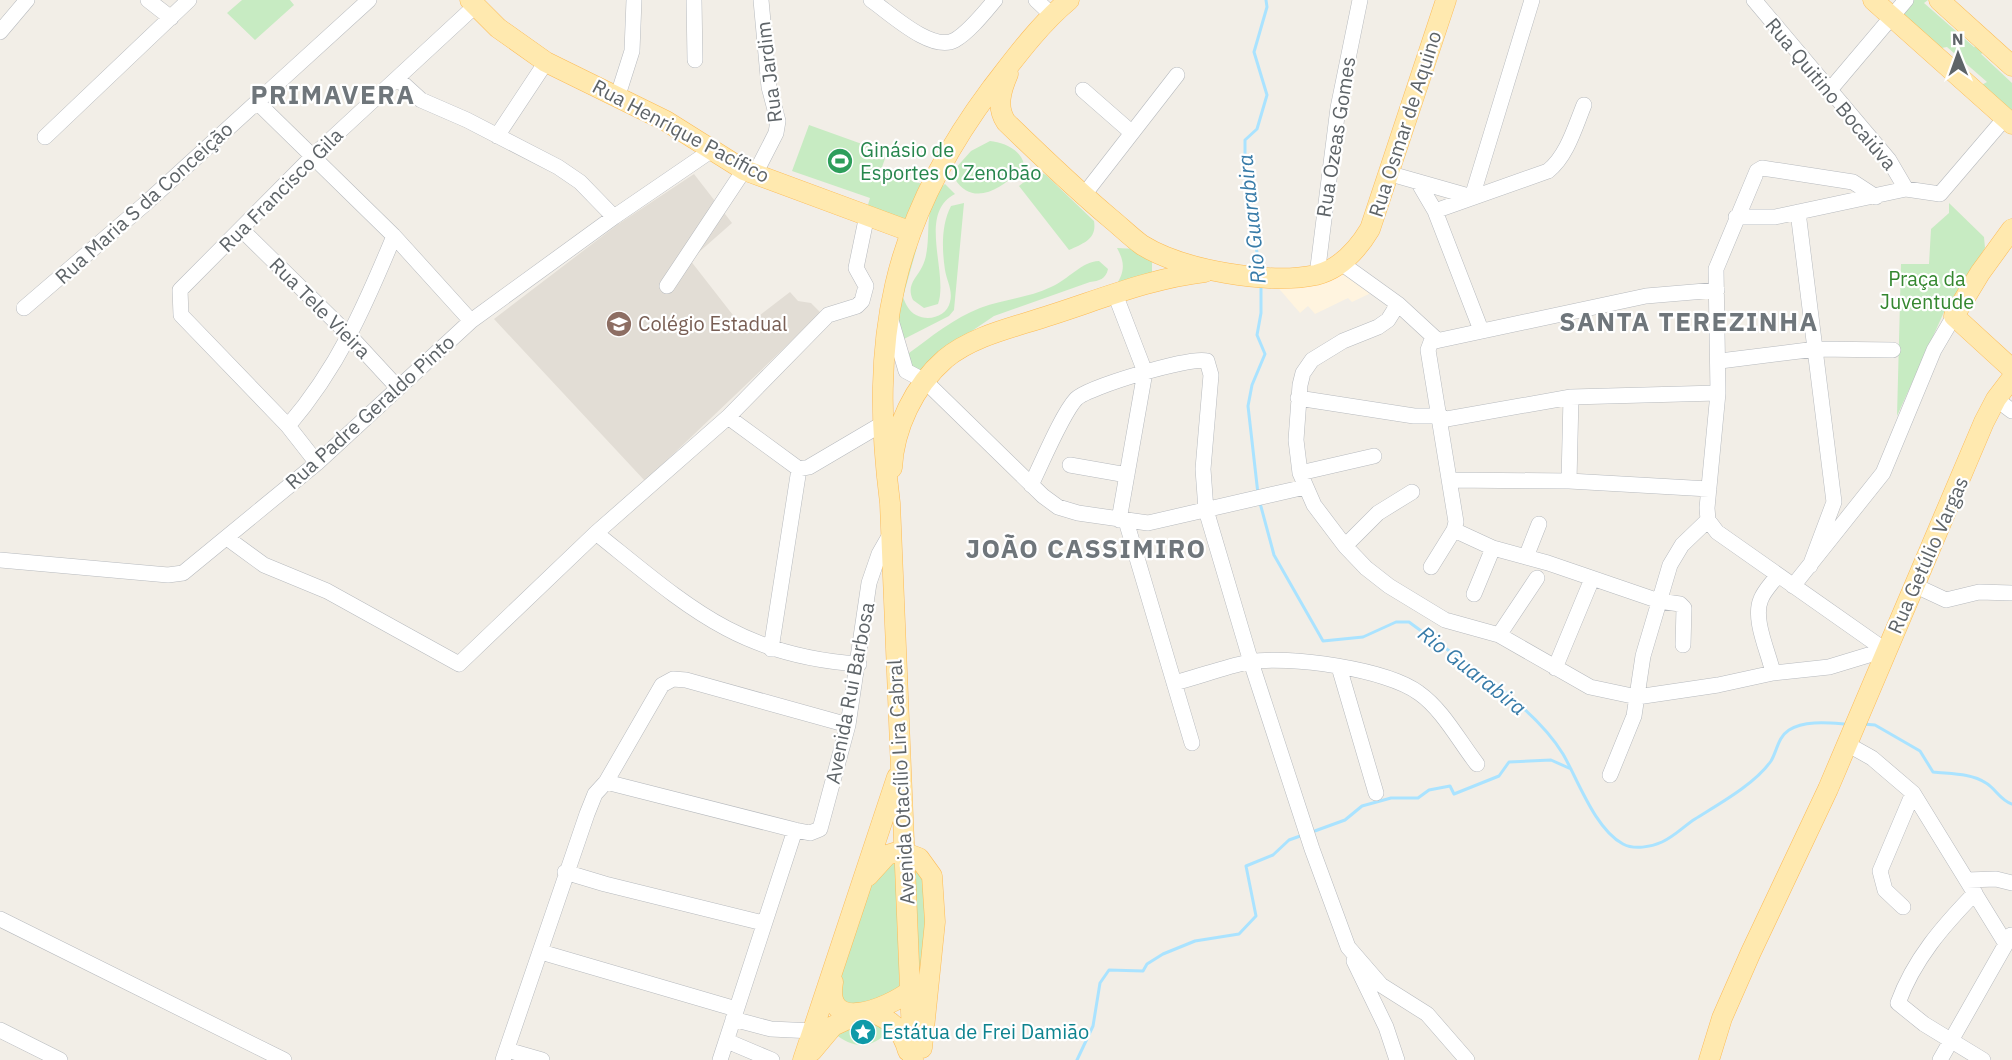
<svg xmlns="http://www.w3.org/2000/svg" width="2012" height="1060" font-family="'IBM Plex Sans',sans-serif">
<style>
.commercial{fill:#fff4df}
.education{fill:#e2ddd5}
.green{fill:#c7ebc2}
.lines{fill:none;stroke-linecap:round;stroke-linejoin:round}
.stream{stroke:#aae3ff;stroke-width:3}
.minor-casing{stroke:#b7babe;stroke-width:16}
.major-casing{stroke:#fdbb55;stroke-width:21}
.minor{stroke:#fff;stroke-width:15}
.major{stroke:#ffe9af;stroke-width:20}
.labels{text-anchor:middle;stroke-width:4.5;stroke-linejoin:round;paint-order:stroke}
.street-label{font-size:20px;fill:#5e6468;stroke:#fff}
.leisure-label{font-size:20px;fill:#27864d;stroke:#fff;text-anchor:start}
.park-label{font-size:20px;fill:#34872f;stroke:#fff}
.education-label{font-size:20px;fill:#785e54;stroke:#fff;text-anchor:start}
.culture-label{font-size:20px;fill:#0d838f;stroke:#fff;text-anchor:start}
.water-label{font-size:21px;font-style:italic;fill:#377ba8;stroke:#fff}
.district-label{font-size:26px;font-weight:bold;letter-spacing:1.5px;fill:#6f767b;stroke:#fff}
</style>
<rect width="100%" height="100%" fill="#f2eee7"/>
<path class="commercial" d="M1341 272 1371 293 1352 302 1348 298 1315 314 1308 306 1300 313 1274 283Z"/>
<path class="education" d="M694 174 732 223 690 260 743 328 790 292 798 301 811 303 821 313 645 481 494 319 617 225Z"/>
<path class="green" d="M242 0H290L294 5 255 40 227 13Z
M1913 0H1928L1924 3 1974 47 1982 44 1987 50 1981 54 2012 83V118L1978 87 1987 82 1947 47 1936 49 1899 15Z
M809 125 887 153 881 170 922 184 906 221 867 208 870 198 792 171Z
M990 141C1003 142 1022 150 1024 165 1008 185 974 210 955 179L954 170 971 151Z
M1038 171 1046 175 1094 221C1097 239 1084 243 1069 250L1019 186Z
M945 184 955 194C917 213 949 274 938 304L924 308 913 300C906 285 916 279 922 267 935 242 919 203 945 184Z
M964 203 954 310 949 316 902 340 894 318 915 248 917 247 903 297C906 305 909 311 916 315 929 322 947 316 950 302 953 290 947 282 945 270 942 250 941 225 951 206Z
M1949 203 1984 237 1985 248 1944 312 1897 416 1901 264H1929L1931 229 1949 213Z
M1117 248 1137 249 1152 259V273L1115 287C1124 273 1126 264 1117 248Z
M1099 261 1108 269C1106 279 1099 281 1090 282L994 316 960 339 925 369 920 371 909 364V353C931 337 954 318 980 308 1004 299 1028 298 1051 287 1069 279 1081 262 1099 261Z
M896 859 900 993 848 1008 835 991 866 890Z
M911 862 928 884 922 1019Z
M861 1017 890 1030C872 1049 854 1050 834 1033Z"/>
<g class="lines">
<path class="stream" d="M1260 271 1245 178V140L1257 129 1267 95 1254 52 1267 7 1266 0
M1258 494 1248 406 1252 385 1265 354 1257 335 1261 313V284
M1260 503 1274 555 1323 641 1363 637 1396 622H1409C1457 658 1532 703 1563 754 1578 780 1595 829 1623 844 1634 850 1651 847 1662 842 1675 836 1684 826 1695 819 1719 804 1755 784 1771 761 1777 751 1778 737 1789 730 1805 720 1830 723 1847 724
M1863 724 1875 725 1920 751 1933 772C1950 774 1971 773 1986 783 1996 789 2000 800 2012 804
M1312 832 1345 820 1362 806 1391 798H1418L1429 790 1450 786 1454 794 1499 776 1509 762 1551 760 1571 769
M1077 1060 1093 1026 1100 983 1109 970 1143 971 1147 964 1163 954 1195 941 1239 934 1256 916 1246 866 1273 855 1289 840 1303 835"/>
<g class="minor-casing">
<path id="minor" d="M148 0 171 18
M694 0 695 60
M871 0C890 13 932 53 955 40 969 32 984 13 995 0
M1036 0 1052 15
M1754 0 1889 160 1906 189
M0 32 27 0
M398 79 421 100 467 120 558 167 580 182 614 217
M1083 90 1131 132
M1829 91 1906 0
M618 95 632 51 634 0
M257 102 394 236 471 321
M497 136 546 62
M45 137 189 0
M755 174 776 133 778 121 769 87 761 0
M1391 174 1472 197 1532 0
M1418 182 1435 211 1481 330
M1083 196 1177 75
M1876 197 1853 182 1762 168 1757 171 1716 269 1718 393 1707 508 1708 520 1717 532 1885 650
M1435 211 1548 171C1567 156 1575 127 1584 105
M1798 212 1834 502 1810 566
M1736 217H1775L1906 189 1940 194 2005 118
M242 230 350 336 398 388
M1341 263 1398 304 1436 339
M1317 275 1338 108 1360 0
M667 286 744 170
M1115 294 1145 372 1119 520
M1398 304 1388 320 1378 327 1343 341 1312 360 1303 373 1300 385 1296 440 1300 473 1314 505 1345 546 1366 568 1389 586 1445 620 1499 635 1590 687 1637 697 1718 685 1773 673 1829 667 1885 650
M24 308 145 204 369 0
M891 320 906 371 925 381 1043 496 1058 507 1078 513 1148 523 1305 487
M1720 361 1816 349 1893 350
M1298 398 1414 416H1441
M1996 399 2012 411
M728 417 799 469 809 467 882 424
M1441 420 1571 397 1718 393
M288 426C338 368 365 306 394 236
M317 463 288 426 181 315 180 290 314 155 475 6
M1070 465 1127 475
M1300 473 1374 456
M1449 480 1569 481 1709 489
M1569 481 1571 397
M1031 485C1041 465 1062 414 1076 399 1088 387 1191 356 1207 361L1211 375 1203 469 1206 510 1251 662 1312 849 1348 947 1381 985 1427 1014 1467 1060
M1126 521 1192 743
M1454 530 1493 548 1548 563 1659 601 1680 604 1684 608 1683 645
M596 533C686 605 738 656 859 664
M227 538 264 565 327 591 459 664 596 533 728 417 828 315 857 306 862 301 866 286 856 268 867 215
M1345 546 1378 513 1412 492
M1526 557 1539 524
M0 560 168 575 183 573 317 463 471 321 614 217 712 150
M1431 567 1454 530 1456 522 1428 350 1431 342 1646 296 1717 290
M1793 586 1883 473 1934 350 1954 316
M1916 586 1946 600 1979 592 2012 593
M1474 594 1493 548
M1499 635 1537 578
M771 649 799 469
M1339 667 1376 793
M1555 668 1592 579
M1773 673C1769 653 1752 619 1761 599 1764 591 1772 583 1777 576
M1174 683C1198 677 1224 667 1249 662 1288 655 1387 669 1419 693 1443 710 1459 741 1477 764
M1847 744 1872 758 1913 793 2006 944
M1610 775 1634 716 1643 656 1670 565 1682 545 1708 520
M606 782 795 830 810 833 820 829 848 725 869 583 879 554 891 533
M565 872 605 884 763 923
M1967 880 1996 879 2012 883
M1975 893C1943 926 1914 959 1898 1003L1924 1024 1983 1060
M1903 907 1885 890 1880 871 1913 793
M0 919 284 1060
M541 952 736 1009
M1354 961 1386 1027 1397 1060
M733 1019 771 1029 813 1031
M0 1030 60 1060
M727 1041 772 1060
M507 1050 542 1060
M503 1060 587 814 595 794 606 782 662 685 673 679 686 680 848 725
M720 1060 795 830
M1940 1060 2011 935"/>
</g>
<g class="major-casing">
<path id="major" d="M470 0 498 28 546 62 666 121 744 170 909 231
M1873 0 2012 124
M1939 0 2012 66
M1008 74C1001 90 996 107 1006 122 1040 155 1074 188 1110 218 1121 227 1131 237 1142 245 1182 270 1269 285 1316 275 1340 269 1358 249 1370 229L1446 0
M2012 229 1980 273 1954 316 2012 369
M892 468C894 428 914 386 945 359 974 335 1016 327 1051 315 1101 299 1152 278 1205 272
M868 876 887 855 900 851 919 858 932 876 935 922 922 1048
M833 982C824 1035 888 1008 910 991
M871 1012C892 1020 902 1030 908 1051
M812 1051 833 1026 861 1013
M803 1060 897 777
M913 1060 890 503C869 339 891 223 991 89 1015 58 1039 25 1069 0
M1709 1060 1722 1018 1751 952 1828 789 1984 422 1996 399 2012 378"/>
</g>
<use href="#minor" class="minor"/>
<use href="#major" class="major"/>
</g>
<defs>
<g id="stadium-disc" transform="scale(1.35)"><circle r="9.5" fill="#2e9e5b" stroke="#fff"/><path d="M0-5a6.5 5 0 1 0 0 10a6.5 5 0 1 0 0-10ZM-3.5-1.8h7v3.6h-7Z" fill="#fff"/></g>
<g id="school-disc" transform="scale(1.35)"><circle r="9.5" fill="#8d6e63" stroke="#fff"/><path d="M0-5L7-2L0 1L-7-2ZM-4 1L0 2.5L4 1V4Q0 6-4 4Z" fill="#fff"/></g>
<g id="sight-disc" transform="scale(1.35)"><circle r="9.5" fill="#0f9aa8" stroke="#fff"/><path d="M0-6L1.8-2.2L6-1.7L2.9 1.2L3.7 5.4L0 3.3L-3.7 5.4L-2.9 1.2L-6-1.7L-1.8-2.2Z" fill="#fff"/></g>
</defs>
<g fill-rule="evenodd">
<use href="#stadium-disc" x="840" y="161"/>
<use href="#school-disc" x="619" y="324"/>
<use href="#sight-disc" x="863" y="1032"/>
</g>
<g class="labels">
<g class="street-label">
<text transform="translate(769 72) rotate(-97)" y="7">Rua Jardim</text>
<text transform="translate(1831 94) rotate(50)" y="7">Rua Quitino Bocaiúva</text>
<text transform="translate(1405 124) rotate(-72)" y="7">Rua Osmar de Aquino</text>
<text transform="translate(681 131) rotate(28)" y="7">Rua Henrique Pacífico</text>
<text transform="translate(1336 137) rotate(-81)" y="7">Rua Ozeas Gomes</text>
<text transform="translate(281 190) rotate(-45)" y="7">Rua Francisco Gila</text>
<text transform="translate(144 203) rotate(-42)" y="7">Rua Maria S da Conceição</text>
<text transform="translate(320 308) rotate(45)" y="7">Rua Tele Vieira</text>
<text transform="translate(370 412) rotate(-42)" y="7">Rua Padre Geraldo Pinto</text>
<text transform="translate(1928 555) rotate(-66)" y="7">Rua Getúlio Vargas</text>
<text transform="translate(850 693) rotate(-79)" y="7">Avenida Rui Barbosa</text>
<text transform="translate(901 782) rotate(-93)" y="7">Avenida Otacílio Lira Cabral</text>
</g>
<g class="leisure-label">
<text x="860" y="157">Ginásio de<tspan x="860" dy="23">Esportes O Zenobão</tspan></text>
</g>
<g class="park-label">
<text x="1927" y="286">Praça da<tspan x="1927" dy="23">Juventude</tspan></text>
</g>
<g class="education-label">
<text x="638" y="331">Colégio Estadual</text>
</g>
<g class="culture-label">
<text x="882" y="1039">Estátua de Frei Damião</text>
</g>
<g class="water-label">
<text transform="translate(1252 219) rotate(-96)" y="7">Rio Guarabira</text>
<text transform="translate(1472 671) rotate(38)" y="7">Rio Guarabira</text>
</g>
<g class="district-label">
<text x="333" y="104">PRIMAVERA</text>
<text x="1689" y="331">SANTA TEREZINHA</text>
<text x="1086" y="558">JOÃO CASSIMIRO</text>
</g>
</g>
<g transform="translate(1958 54) rotate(359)" stroke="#ffffff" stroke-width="4.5" paint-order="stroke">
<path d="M0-4.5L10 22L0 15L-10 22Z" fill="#5e6468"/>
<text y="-9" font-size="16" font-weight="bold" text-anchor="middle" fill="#5e6468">N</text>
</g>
</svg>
